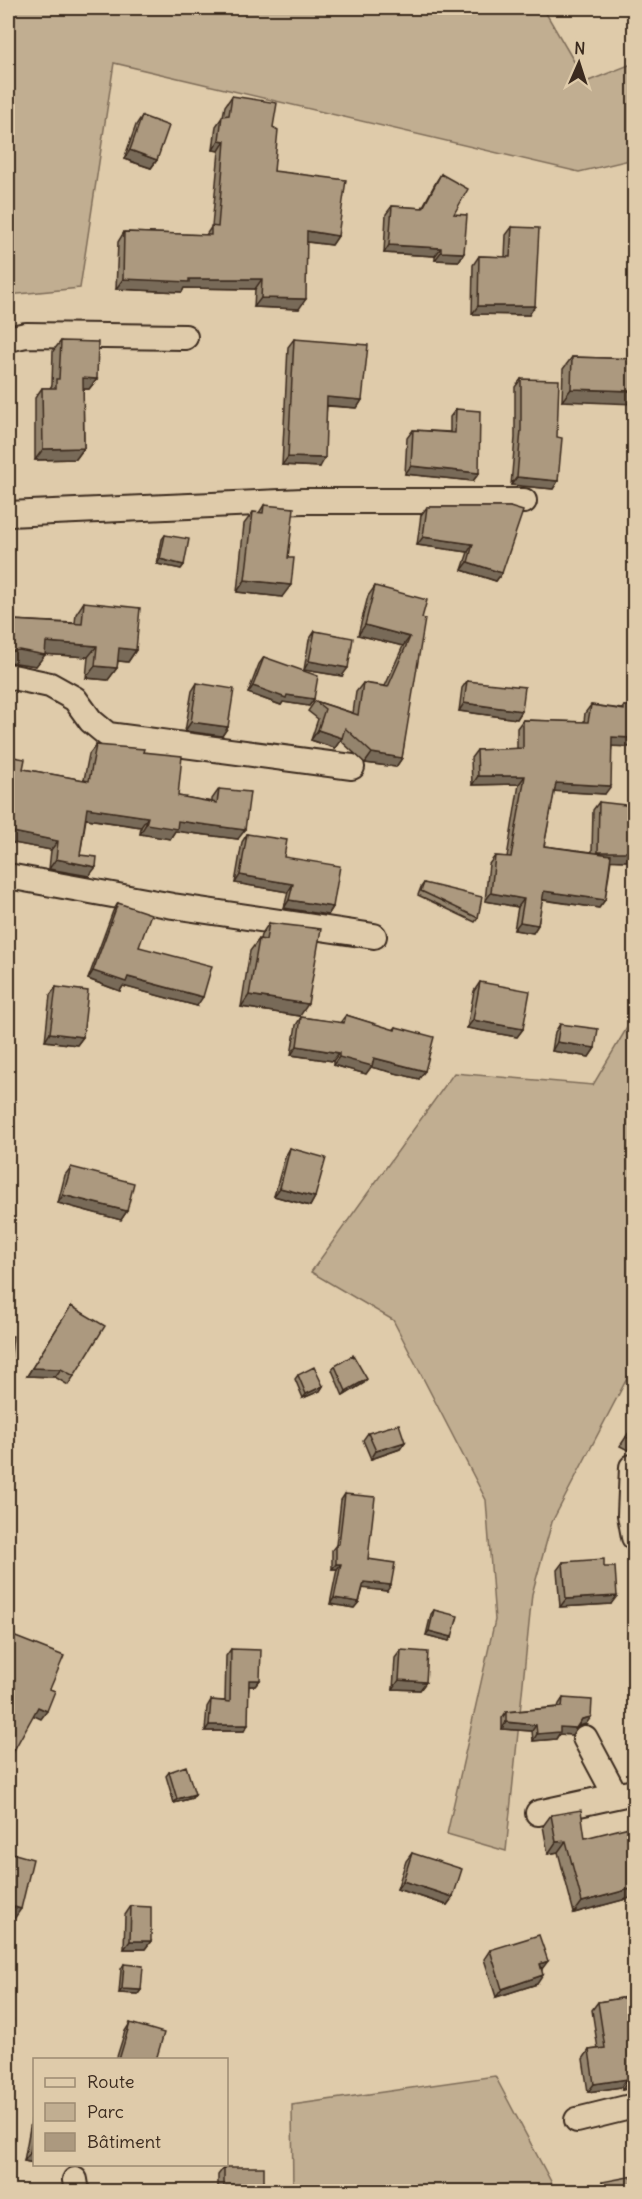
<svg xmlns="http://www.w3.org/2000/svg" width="642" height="2199" font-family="Delius,sans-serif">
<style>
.green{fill:#c1ae91;stroke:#7e6c58;stroke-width:1.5}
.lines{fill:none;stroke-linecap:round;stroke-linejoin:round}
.minor-casing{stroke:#3b2a1e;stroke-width:28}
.minor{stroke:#dfcbaa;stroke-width:24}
.wall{fill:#94846d;stroke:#3b2a1e;stroke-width:1.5}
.shaded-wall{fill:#786b59;stroke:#3b2a1e;stroke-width:1.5}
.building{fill:#ac997f;stroke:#3b2a1e;stroke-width:1.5}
</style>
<rect width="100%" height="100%" fill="#dfcbaa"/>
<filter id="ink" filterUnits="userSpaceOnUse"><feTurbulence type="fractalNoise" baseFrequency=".0167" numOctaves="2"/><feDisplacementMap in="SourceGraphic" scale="12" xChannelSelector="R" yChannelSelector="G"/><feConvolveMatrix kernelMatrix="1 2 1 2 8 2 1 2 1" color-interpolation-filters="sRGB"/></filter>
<g filter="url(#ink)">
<path class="green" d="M8 8H543L586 82 634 63V159L579 172 114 63 80 288 8 295Z
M634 1016V1365L552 1522 532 1594 506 1851 447 1834 495 1620 486 1500 393 1320 311 1272 454 1073 593 1085Z
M495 2076 556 2191H293L292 2105Z"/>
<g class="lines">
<g class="minor-casing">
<path id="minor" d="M8 339 26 335 185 337
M8 514 303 501H524
M8 676 50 685 75 699 91 721 108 735 352 767
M8 876 173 906 374 936
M632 1467 630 1515 634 1537
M585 1738 616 1796
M538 1813 634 1792
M577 2120 634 2106
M75 2180 77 2192"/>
</g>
<use href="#minor" class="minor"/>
</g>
<path class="wall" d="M232 96 273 127 274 171 338 236 332 245 306 242 299 309 254 307 255 289 184 288 182 292 116 289 118 242 124 232 206 235 212 226 219 151 213 150 216 126 223 116 225 106Z
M142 116 157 160 151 168 124 159 136 125Z
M634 163V188L632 166Z
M441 174 464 253 459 261 435 260V256L384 253 386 214 392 206 422 208 436 182Z
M512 227 529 315 472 314 473 265 479 256 505 257 506 235Z
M294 339 362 400 357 408 327 406 320 467 282 465 288 347Z
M61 341 97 379 89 389H83L84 448 76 459 35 460V398L42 388H50L52 385 53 351Z
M572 357 634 359 562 401 563 369Z
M521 379 558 481 553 489 511 485 515 438V387Z
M456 409 479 473 473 481 405 474 407 438 413 430 450 432V417Z
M264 505 282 597 237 592 244 524 253 512 259 513Z
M427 507H510L502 573 496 581 462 570 468 552 417 545 421 515Z
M165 535 184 565 181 569 157 564 162 539Z
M375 586 422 618 402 758 396 767 365 763 340 740 335 748 311 740 318 719 308 711 315 701 353 713 356 692 363 683 385 686 403 646 358 635 368 596Z
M84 602 136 650 128 662 118 661 117 668 108 680 86 678 88 657 45 654 36 666 10 662 12 620 75 623 76 614Z
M315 631 342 676 304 670 309 640Z
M264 657 314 699 309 706 283 702 281 705 248 693 259 664Z
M467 681 522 711 517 719 459 711 462 688Z
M197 683 228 727 222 736 185 731 192 691Z
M591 705 622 709 624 706H634V747L612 746 605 794 554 791 544 846 592 852 593 810 599 802 629 857 627 861 611 860 605 900 599 908 542 900 538 925 533 933 514 930 518 907 485 901 489 864 495 856 507 857 519 784 472 785 471 758 477 750 517 749V728L523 720 584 722 585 713Z
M96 745 143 752 178 796 212 802V799L219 789 238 839 175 831 170 839 140 834 141 827 86 819 80 855 89 876 49 869 51 850 8 842V756L23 769 84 780 89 754Z
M247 834 284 857 333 907 328 915 284 908 288 892 235 883 242 842Z
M424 883 478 918 475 922 418 895 421 887Z
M118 903 139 947 197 1006 123 986 120 991 88 979 113 911Z
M269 923 300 1016 241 1007 250 951 259 939H260L261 935Z
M480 982 523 1029 517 1037 467 1028 474 991Z
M56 987 83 1037 77 1045 45 1041 50 995Z
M346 1015 393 1030 396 1027 419 1079 371 1067 366 1074 333 1065V1061L291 1055 296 1025 301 1017 340 1023Z
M560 1024 595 1048 589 1057 552 1051 555 1032Z
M290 1148 315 1197 310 1206 274 1196 285 1157Z
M71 1167 127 1211 121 1220 58 1203 65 1175Z
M71 1306 74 1376 68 1385 55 1377 27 1376Z
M335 1366 364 1383 343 1396 332 1370Z
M298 1375 323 1386 320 1391 303 1398 295 1379Z
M634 1425V1453L620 1446Z
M368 1433 405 1442 400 1449 371 1459 363 1440Z
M345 1494 368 1559 387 1591 363 1588 359 1602 354 1608 330 1604 337 1569H332V1550L336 1545 341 1500Z
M563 1562 604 1567 611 1604 560 1607 557 1570Z
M434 1610 452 1637 449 1641 426 1635 431 1614Z
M231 1649 260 1680 255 1686H249L244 1731H205L207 1707 211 1700 225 1701 226 1656Z
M401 1650 426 1682 420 1690 393 1689 395 1658Z
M563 1698 586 1724 578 1726 572 1735 559 1734 556 1739 533 1741 532 1731 502 1729V1718L506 1712 558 1707 559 1704Z
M169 1772 195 1794 192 1798 174 1803 166 1776Z
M551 1815 585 1838 634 1847V1897L574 1913 558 1852 548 1854 543 1826Z
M412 1853 453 1897 447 1905 397 1889 406 1861Z
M131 1906 151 1941 145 1949H124L125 1915Z
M490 1950 542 1970 537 1984 496 1997 484 1959Z
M124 1964 141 1990 138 1994 119 1993 121 1969Z
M634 1996V2087L622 2090 621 2087 588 2092 583 2059 589 2050 598 2049 592 2010 598 2002Z
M130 2023 156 2060H116L125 2031Z
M34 2105V2163L24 2161Z
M224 2167 264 2192H218V2175Z
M602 2182 634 2192H597V2190Z"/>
<path class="shaded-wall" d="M219 140 225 141 219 151 213 150Z
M130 150 157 160 151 168 124 159Z
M307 231 338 236 332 245 300 241Z
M389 245 441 248 435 256 384 253Z
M441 252 464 253 459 261 435 260Z
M123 279H262L255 289 184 288 182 292 116 289Z
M261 298 306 299 299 309 254 307Z
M478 306H535L529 315 472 314Z
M83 378 97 379 89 389H75Z
M571 389 634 391V404L562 401Z
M327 397 362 400 357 408 322 405Z
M84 448 76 459 35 460 43 449Z
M288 457 325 458 320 467 282 465Z
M411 466 479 473 473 481 405 474Z
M517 477 558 481 553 489 511 485Z
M423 537 473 544 468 552 417 545Z
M160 559 184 565 181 569 157 564Z
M468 562 502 573 496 581 462 570Z
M245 580 291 585 282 597 237 592Z
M365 625 410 637 403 646 358 635Z
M46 642 97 646 88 657 41 654 45 655 36 666 10 662 8 663V652Z
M119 648 136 650 128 662 110 660Z
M309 661 348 668 342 676 304 670Z
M95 666 117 668 108 680 86 678Z
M253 686 287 695 314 699 309 706 283 702 281 705 248 693Z
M464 703 522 711 517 719 459 711Z
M191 722 228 727 222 736 185 731Z
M318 730 342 738 335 748 311 740Z
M612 737 634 738V747L607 746Z
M372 753 402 758 396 767 365 763Z
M478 776H525L519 784 472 785Z
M556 783 611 786 605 794 550 791Z
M87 808 148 817 141 827 81 818Z
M178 821 245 830 238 839 175 831 170 839 140 834 146 824Z
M8 831 58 841 51 850 8 842Z
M634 849V858L629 857 627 861 592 860 598 852Z
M56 859 96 867 89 876 49 869Z
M240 875 293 884 288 892 235 883Z
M544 891 605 900 599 908 538 899Z
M491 893 524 899 518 907 485 901Z
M289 900 333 907 328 915 284 908Z
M520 922 538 925 533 933 514 930Z
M93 971 128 977 203 997 197 1006 123 986 120 991 88 979Z
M249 995 308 1004 300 1016 241 1007Z
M473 1020 523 1029 517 1037 467 1028Z
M50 1033 83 1037 77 1045 45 1041Z
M557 1042 595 1048 589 1057 552 1051Z
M297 1046 339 1053 333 1061 291 1055Z
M339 1057 374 1058 425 1071 419 1079 371 1067 366 1074 333 1065Z
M280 1188 315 1197 310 1206 274 1196Z
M63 1195 127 1211 121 1220 58 1203Z
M32 1368 61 1369 55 1377 27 1376Z
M367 1379 364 1383 343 1396 346 1391Z
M323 1386 320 1391 303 1398 306 1394Z
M405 1442 400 1449 371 1459 376 1451Z
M336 1564H341L337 1569H332Z
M364 1582 391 1585 387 1591 360 1588Z
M617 1596 611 1604 560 1607 566 1599Z
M334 1598 359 1602 354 1608 330 1604Z
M429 1631 452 1637 449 1641 426 1635Z
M249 1680H260L255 1686H245Z
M399 1680 426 1682 420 1690 393 1689Z
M38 1707 47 1711 41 1719 32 1715Z
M591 1717 586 1724 578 1726 582 1719Z
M506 1722 536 1725 532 1731 502 1729Z
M209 1725H248L244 1731H205Z
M560 1727 576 1728 572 1735 559 1734 556 1739 533 1741 537 1734Z
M195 1794 192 1798 174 1803 177 1799Z
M566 1841 558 1852 548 1854 556 1842Z
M403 1881 453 1897 447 1905 397 1889Z
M634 1888V1897L574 1913 582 1902Z
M8 1905 21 1909 14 1919 8 1917Z
M130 1941H151L145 1949H124Z
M548 1961 542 1969 540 1964Z
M543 1975 537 1984 496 1997 502 1989Z
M122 1989 141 1990 138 1994 119 1993Z
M627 2079 621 2087 588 2092 594 2084Z
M634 2080V2087L622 2090 627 2082Z
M30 2153 34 2154V2163L24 2161Z"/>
<path class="building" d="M232 96 277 103 273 127 278 130 274 171 346 180 338 236 307 231 306 299 261 298 262 279H189V282L123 279 124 232 211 235V226L218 227 225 141 219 140 222 116 229 115Z
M142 116 169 126 157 160 130 150Z
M441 174 468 189 454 214 467 215 464 253 441 252V248L389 245 392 206 423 208Z
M512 227 539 228 535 306H478L479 256 510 257Z
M294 339 368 345 362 400 327 397 325 458 288 457Z
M61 341 98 342 97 379 83 378 84 448 43 449 42 388H56V379H59Z
M572 357 634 359V391L571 389Z
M521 379 559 380 557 437 562 438 558 481 517 477 521 430Z
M456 409 480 411 479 473 411 466 413 430 455 433Z
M264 505 294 508 288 558H294L291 585 245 580 253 512 263 513Z
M427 507H510L523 511 502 573 468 562 473 544 423 537Z
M165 535 189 539 184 565 160 559Z
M375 586 427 600 422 618 425 619 402 758 372 753 345 728 342 738 318 730 325 709 315 701 358 715 363 683 388 687 410 637 365 625Z
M8 592H14L12 620 82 624 84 602 140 608 136 650 119 648 117 668 95 666 97 646 46 642 45 655 19 650 8 652Z
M315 631 353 638 348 668 309 661Z
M264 657 318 676 314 699 287 695 286 698 253 686Z
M467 681 525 687 522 711 464 703Z
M197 683 234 689 228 727 191 722Z
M591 705 624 710V706H634V738L612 737 611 786 556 783 544 846 611 855 605 900 544 891 538 925 520 922 524 899 491 893 495 856 511 857 525 776H478L477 750 523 748V720L588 722Z
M96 745 144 749 143 752 182 756 178 796 217 803 219 789 250 792 245 830 178 821 177 829 146 824 148 817 87 808 80 855 97 857 96 867 56 859 58 841 8 831V756L25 759 23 769 89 781Z
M599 802 634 806V849H633L632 852H598Z
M247 834 287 840 284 857 340 866 333 907 289 900 293 884 240 875Z
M424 883 482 897 478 918 421 891Z
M118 903 151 914 139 947 212 966 203 997 128 977 126 982 93 971Z
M269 923 321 929 308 1004 249 995 259 939 266 940Z
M480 982 530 991 523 1029 473 1020Z
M56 987 88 991 83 1037 50 1033Z
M346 1015 395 1030 396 1027 434 1037 425 1071 374 1058 372 1066 339 1057V1053L297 1046 301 1017 344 1023Z
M560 1024 598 1029 595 1048 557 1042Z
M290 1148 326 1158 315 1197 280 1188Z
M71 1167 134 1183 127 1211 63 1195Z
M71 1306 105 1326 74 1376 61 1369 32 1368Z
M8 1336H13L10 1366H8Z
M353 1355 367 1379 346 1391 335 1366Z
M314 1367 323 1386 306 1394 298 1375Z
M399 1424 405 1442 376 1451 368 1433Z
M634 1425V1441L626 1437Z
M345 1494 375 1497 368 1559 395 1563 391 1585 364 1582 359 1602 334 1598 341 1564H336V1545L339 1544Z
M604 1559V1567H615L617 1596 566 1599 563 1562Z
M434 1610 458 1616 452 1637 429 1631Z
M8 1634 64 1656 50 1689 55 1691 47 1711 38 1707 8 1761V1692L11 1686 8 1685Z
M231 1649 261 1650 260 1680H249L248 1725H209L211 1700 230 1702Z
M401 1650 428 1652 426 1682 399 1680Z
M563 1698 592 1700 591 1717 582 1719 576 1728 560 1727V1732L537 1734 536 1725 506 1722V1712L562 1707Z
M186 1766 195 1794 177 1799 169 1772Z
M581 1810 585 1838 629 1827 634 1847V1888L582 1902 566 1841 556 1842 551 1815Z
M8 1852 33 1859 21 1909 8 1905Z
M412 1853 462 1869 453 1897 403 1881Z
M131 1906 151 1907V1941H130Z
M539 1935 548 1961 540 1964 543 1975 502 1989 490 1950Z
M124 1964 143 1966 141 1990 122 1989Z
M634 1996V2080L627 2082V2079L594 2084 589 2050 605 2048 598 2002Z
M8 2018 13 2020 8 2036Z
M130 2023 164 2033 156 2060H119Z
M34 2128V2154L30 2153Z
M224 2167H264V2192H224Z
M634 2176V2192H604L602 2182Z"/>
</g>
<rect width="642" height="2199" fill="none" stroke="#dfcbaa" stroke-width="30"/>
<rect x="15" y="15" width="612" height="2169" fill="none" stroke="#3b2a1e" stroke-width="2" filter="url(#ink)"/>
<rect x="33" y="2058" width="195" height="108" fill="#dfcbaa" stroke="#9d8b72" stroke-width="1.5"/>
<rect x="45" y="2078" width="30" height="9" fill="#dfcbaa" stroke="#9d8b72" stroke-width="1.5"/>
<text x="87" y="2088" font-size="18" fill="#3b2a1e">Route</text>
<rect x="45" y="2103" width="30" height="18" fill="#c1ae91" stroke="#9d8b72" stroke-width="1.5"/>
<text x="87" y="2118" font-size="18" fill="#3b2a1e">Parc</text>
<rect x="45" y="2133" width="30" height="18" fill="#ac997f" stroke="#9d8b72" stroke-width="1.5"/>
<text x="87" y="2148" font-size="18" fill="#3b2a1e">Bâtiment</text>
<g transform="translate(579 63) rotate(3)" stroke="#dfcbaa" stroke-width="4.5" paint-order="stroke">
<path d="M0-4.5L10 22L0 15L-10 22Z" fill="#3b2a1e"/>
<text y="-9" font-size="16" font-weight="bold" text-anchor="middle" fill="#3b2a1e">N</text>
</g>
</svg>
